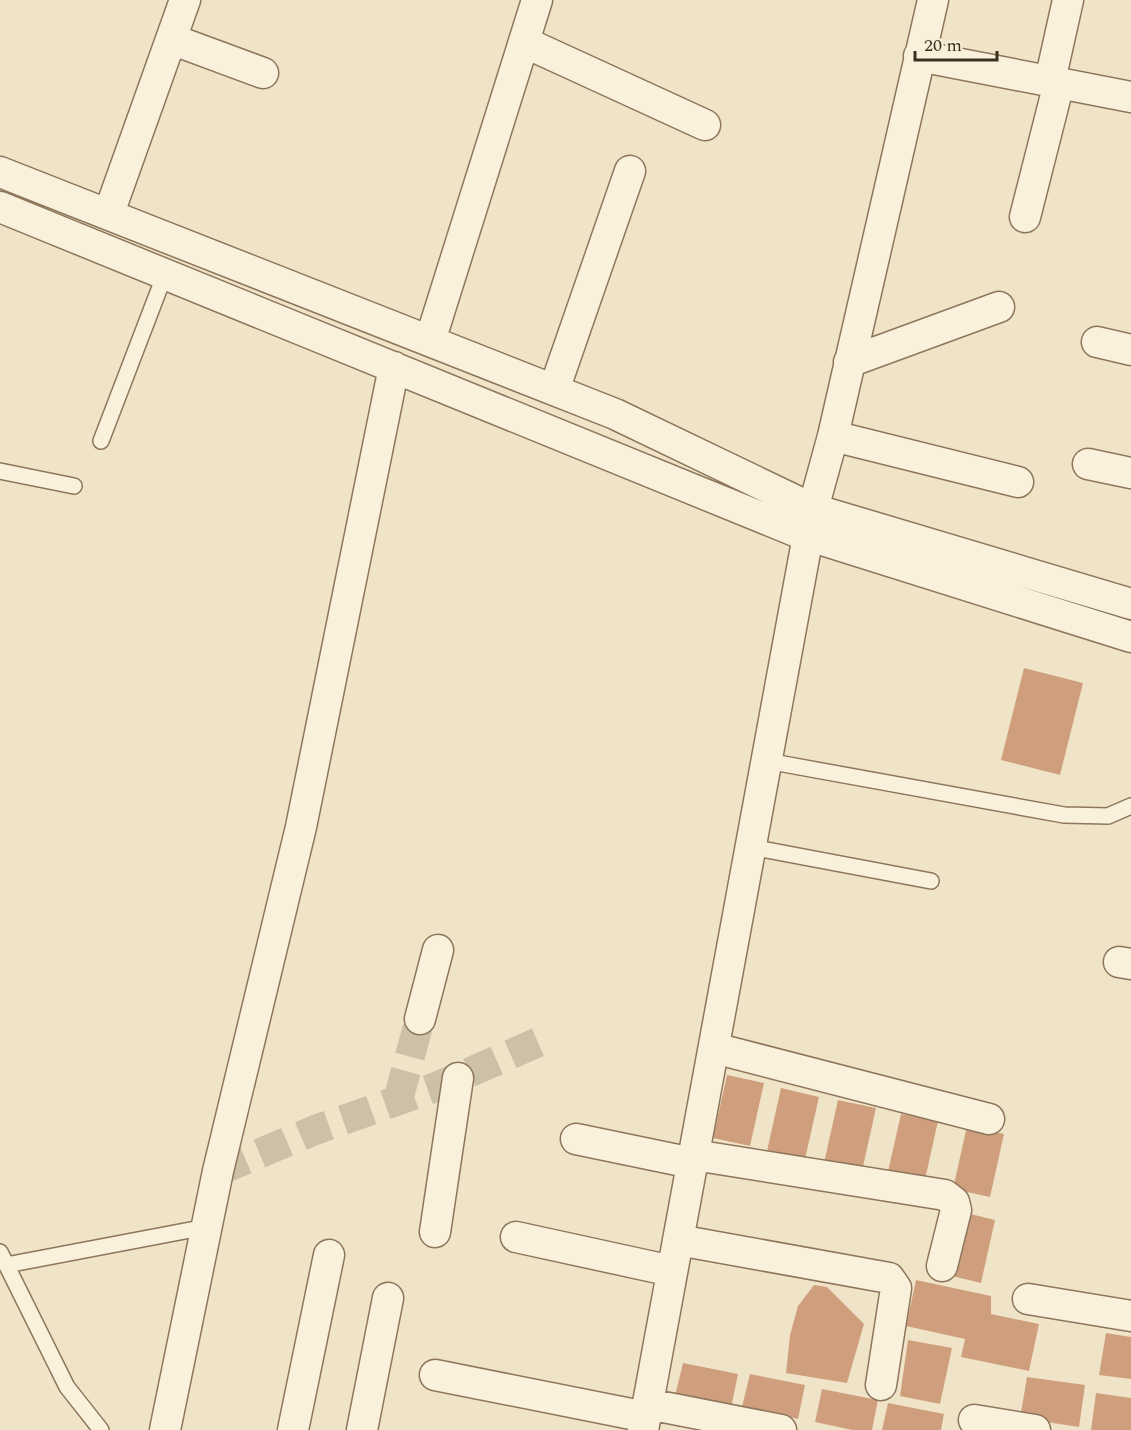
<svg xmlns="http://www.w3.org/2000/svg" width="1131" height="1430" font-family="Spectral,serif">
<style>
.building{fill:#cf9f7d}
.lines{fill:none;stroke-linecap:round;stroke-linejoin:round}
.minor-tunnel{stroke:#ccc0a6;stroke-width:30;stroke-dasharray:30 15;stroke-linecap:butt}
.service-casing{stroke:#8d765c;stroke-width:18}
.minor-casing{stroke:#8d765c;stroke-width:33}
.service{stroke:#faf1dc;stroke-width:15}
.minor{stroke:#faf1dc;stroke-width:30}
</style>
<rect width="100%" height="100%" fill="#f0e4c8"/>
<path class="building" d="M1024 668 1083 683 1060 775 1001 760Z
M727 1075 764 1083 750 1146 713 1138Z
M781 1088 819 1097 805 1159 767 1151Z
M838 1100 876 1108 862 1171 824 1163Z
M901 1114 938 1121 924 1184 887 1176Z
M967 1126 1004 1134 990 1197 953 1189Z
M958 1211 995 1220 981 1283 944 1274Z
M916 1280 991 1296V1314L1039 1324 1029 1371 961 1357 965 1339 906 1326Z
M814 1285 827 1287 864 1324 847 1383 786 1373 790 1335 798 1306Z
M1106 1333 1131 1337V1379L1099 1375Z
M908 1340 952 1348 940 1404 900 1396Z
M683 1363 738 1374 731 1408 675 1396Z
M750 1374 805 1385 798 1419 742 1407Z
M1027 1377 1085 1385 1079 1427 1020 1418Z
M822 1389 878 1400 872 1430H852L815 1422Z
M1096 1393 1131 1398V1430H1091Z
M888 1403 944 1414 941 1430H882Z"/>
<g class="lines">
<path class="minor-tunnel" d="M398 1100 420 1019
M218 1171 315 1130 436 1087 541 1041"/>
<g class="service-casing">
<path id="service" d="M101 441 165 274
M0 471 74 486
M767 761 1064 815 1108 816 1131 806
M751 847 931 881
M0 1252 67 1387 101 1430
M6 1265 206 1227"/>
</g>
<g class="minor-casing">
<path id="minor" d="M171 39 263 73
M524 42 705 125
M919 56 1131 97
M1050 81 1068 0
M0 172 615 414 813 509 1131 604
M0 207 800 533 1131 637
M109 213 185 0
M1025 217 1059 83
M430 341 537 0
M1097 342 1131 350
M849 362 999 307
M554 390 630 171
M833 436 1018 482
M1088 464 1131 473
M813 509 833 436 933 0
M1119 962 1131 964
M420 1019 438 950
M714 1048 989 1119
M576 1139 692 1163
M694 1155 945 1195 954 1202 956 1210 942 1266
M435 1232 458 1078
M516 1237 672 1271
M678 1240 889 1278 896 1288 881 1385
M1028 1299 1131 1316
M435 1375 646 1417
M648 1404 781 1430
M974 1420 1035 1430
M165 1430 218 1171 301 827 394 367
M293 1430 329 1255
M362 1430 388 1298
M643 1430 808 536"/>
</g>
<use href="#service" class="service"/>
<use href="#minor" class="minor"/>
</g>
<path d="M915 51v9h82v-9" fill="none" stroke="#3d2e20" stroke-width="3"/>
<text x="924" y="51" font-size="18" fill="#3d2e20" stroke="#f7eed8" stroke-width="4.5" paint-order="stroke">20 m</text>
</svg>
